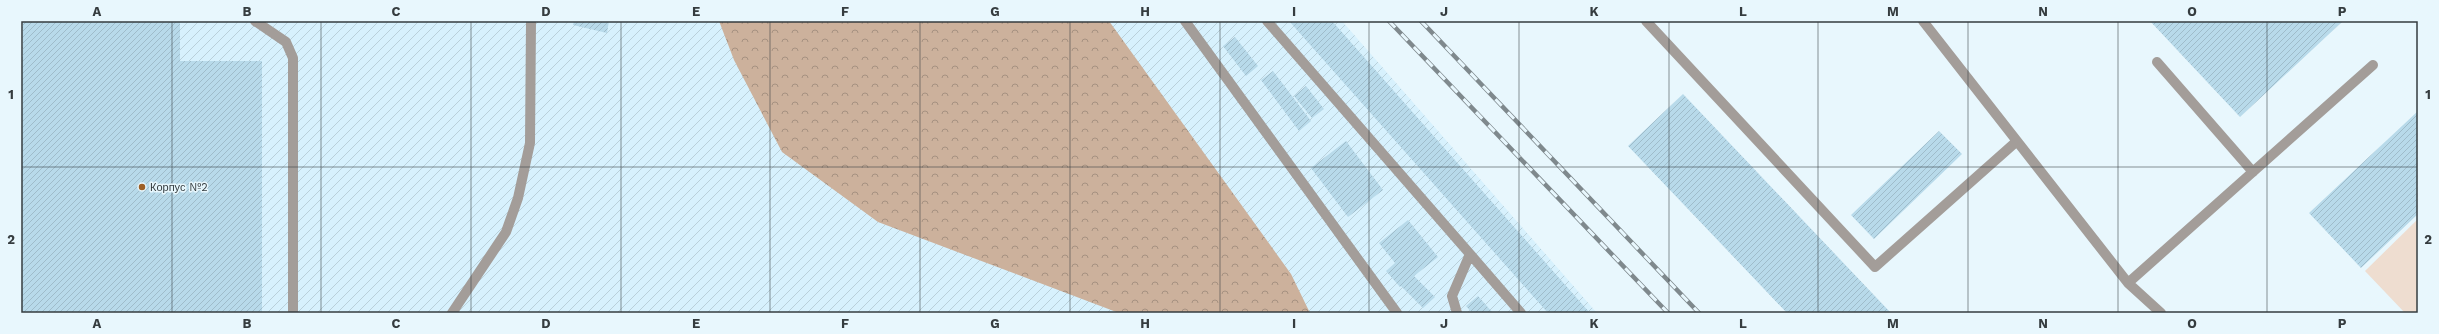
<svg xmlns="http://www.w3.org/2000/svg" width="2439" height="334" font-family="'Work Sans',sans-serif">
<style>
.industrial{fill:url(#industrial-furrows)}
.grass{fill:#eeddd0}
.forest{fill:url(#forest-crowns)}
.building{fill:url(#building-hatch)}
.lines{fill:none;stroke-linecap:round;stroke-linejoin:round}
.minor{stroke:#a39d99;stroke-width:10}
.rail-casing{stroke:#7f898d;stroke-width:4.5}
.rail{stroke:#e8f7fd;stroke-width:3;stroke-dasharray:9;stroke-linecap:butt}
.grid{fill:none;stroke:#353c3f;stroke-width:1;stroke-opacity:0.55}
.poi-dot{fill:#9d5f25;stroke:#e8f7fd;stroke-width:1.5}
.labels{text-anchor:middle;stroke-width:3;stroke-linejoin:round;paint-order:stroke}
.poi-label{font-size:11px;fill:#353c3f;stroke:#e8f7fd;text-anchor:start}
.neatline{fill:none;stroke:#353c3f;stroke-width:1.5}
.grid-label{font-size:13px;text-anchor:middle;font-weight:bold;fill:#353c3f}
</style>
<defs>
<pattern id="industrial-furrows" width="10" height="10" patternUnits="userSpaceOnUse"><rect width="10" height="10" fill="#d7f1fd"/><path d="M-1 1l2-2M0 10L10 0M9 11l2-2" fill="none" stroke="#b9d0da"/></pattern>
<pattern id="forest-crowns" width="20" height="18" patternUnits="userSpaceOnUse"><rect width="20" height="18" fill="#ccb19c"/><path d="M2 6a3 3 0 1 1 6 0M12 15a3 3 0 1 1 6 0" fill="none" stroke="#a69181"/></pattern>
<pattern id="building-hatch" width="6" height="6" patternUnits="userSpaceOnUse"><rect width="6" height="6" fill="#b8daea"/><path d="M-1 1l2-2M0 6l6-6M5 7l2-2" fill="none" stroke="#9fbcca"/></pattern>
</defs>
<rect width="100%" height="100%" fill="#e8f7fd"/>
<path class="industrial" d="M21 21H1342L1597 313H21Z"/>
<path class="grass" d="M2418 219V313H2405L2365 271Z"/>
<path class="forest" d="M719 21H1109L1291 274 1310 313H1119L878 222 782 152 734 60Z"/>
<path class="building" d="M23 21H180V61H262V313H21V58H23Z
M574 21H609L607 33 573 25Z
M1289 21H1332L1590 313H1548Z
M2150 21H2343L2240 117Z
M1235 37 1258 66 1246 76 1223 46Z
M1273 71 1311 121 1299 131 1261 80Z
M1306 86 1324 109 1312 118 1294 96Z
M1683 94 1891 313H1787L1628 146Z
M2418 111V214L2361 268 2309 213Z
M1939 131 1962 154 1874 239 1851 215Z
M1346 141 1383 190 1348 217 1311 168Z
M1408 220 1438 257 1414 276 1435 297 1423 308 1401 286 1400 287 1386 271 1395 263 1379 243Z
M1478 296 1493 313H1472L1466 306Z"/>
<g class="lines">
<path class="minor" d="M255 21 286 42 293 58V313
M1185 21 1397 313
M1267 21 1470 254 1452 296 1457 313
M1646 21 1875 267 2017 141
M1923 21 2128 283
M2157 62 2253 172
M1470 254 1521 313
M452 313 506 232 518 198 530 143 531 21
M2161 313 2128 283 2373 65"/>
<g class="rail-casing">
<path id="rail" d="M1389 21 1668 313
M1421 21 1699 313"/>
</g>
<use href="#rail" class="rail"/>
</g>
<path class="grid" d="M172 21V313M321 21V313M471 21V313M621 21V313M770 21V313M920 21V313M1070 21V313M1220 21V313M1369 21V313M1519 21V313M1669 21V313M1818 21V313M1968 21V313M2118 21V313M2267 21V313M21 167H2418"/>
<circle class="poi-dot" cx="142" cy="187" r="4"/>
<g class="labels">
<g class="poi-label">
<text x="150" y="191">Корпус №2</text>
</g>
</g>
<rect width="2439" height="334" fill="none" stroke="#e8f7fd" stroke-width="44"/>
<rect x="22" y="22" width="2395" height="290" class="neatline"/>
<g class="grid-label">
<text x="97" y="16">A</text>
<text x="247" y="16">B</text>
<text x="396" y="16">C</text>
<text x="546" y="16">D</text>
<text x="696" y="16">E</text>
<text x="845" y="16">F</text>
<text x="995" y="16">G</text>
<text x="1145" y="16">H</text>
<text x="1294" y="16">I</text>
<text x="1444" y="16">J</text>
<text x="1594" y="16">K</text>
<text x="1743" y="16">L</text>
<text x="1893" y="16">M</text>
<text x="2043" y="16">N</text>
<text x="2192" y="16">O</text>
<text x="2342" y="16">P</text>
<text x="11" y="99">1</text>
<text x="2428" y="99">1</text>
<text x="11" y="244">2</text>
<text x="2428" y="244">2</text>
<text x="97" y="328">A</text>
<text x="247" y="328">B</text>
<text x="396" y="328">C</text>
<text x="546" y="328">D</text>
<text x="696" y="328">E</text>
<text x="845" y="328">F</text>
<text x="995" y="328">G</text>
<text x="1145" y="328">H</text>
<text x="1294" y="328">I</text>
<text x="1444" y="328">J</text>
<text x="1594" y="328">K</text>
<text x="1743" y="328">L</text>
<text x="1893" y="328">M</text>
<text x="2043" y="328">N</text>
<text x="2192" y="328">O</text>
<text x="2342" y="328">P</text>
</g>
</svg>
